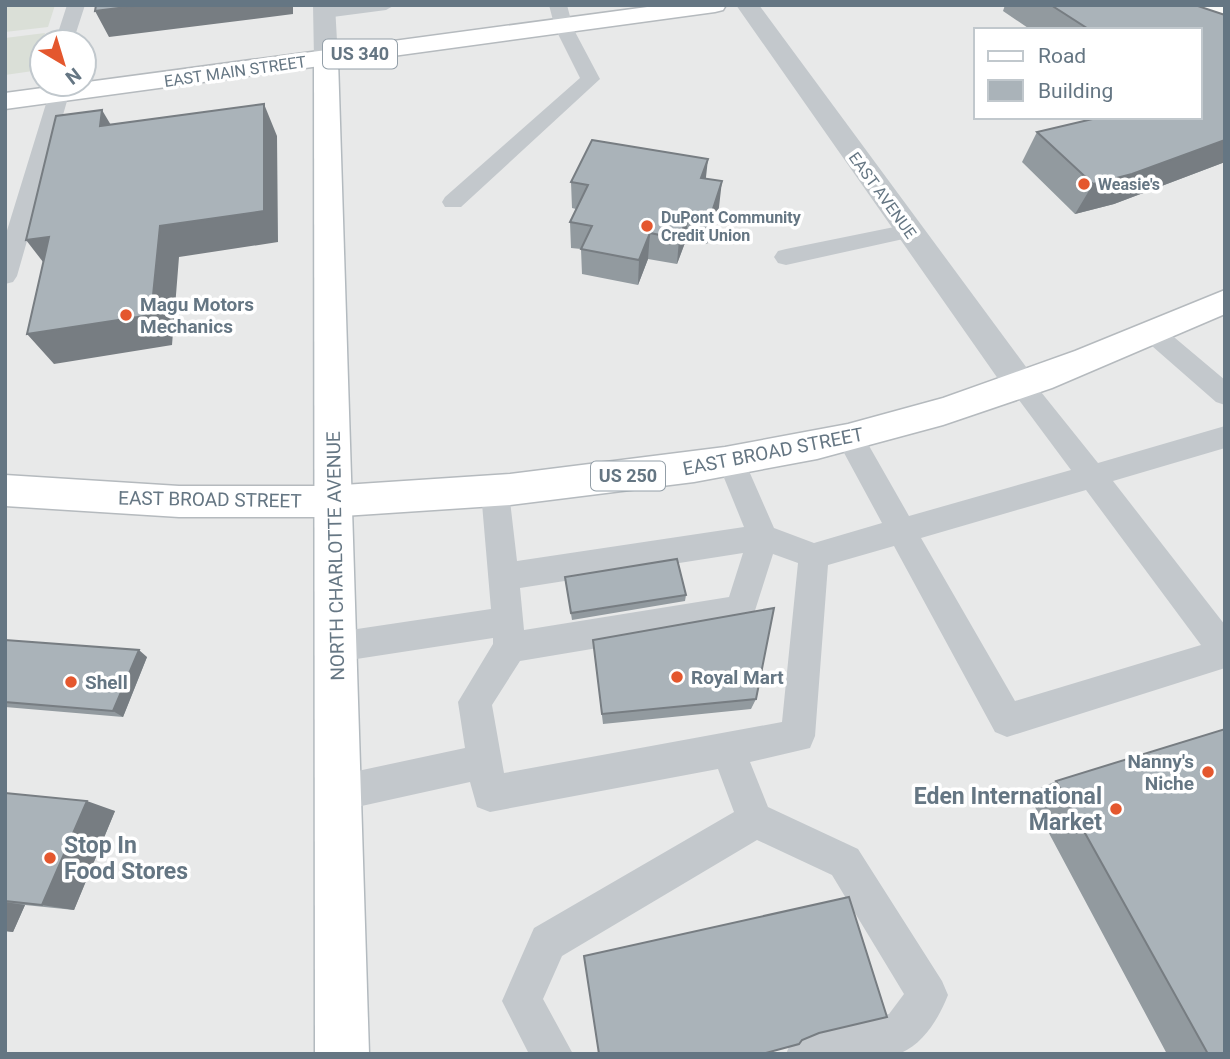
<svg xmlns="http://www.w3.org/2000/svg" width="1230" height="1059" font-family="Roboto,sans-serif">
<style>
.built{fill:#e8e9e9;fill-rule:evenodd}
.green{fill:#dadfd7}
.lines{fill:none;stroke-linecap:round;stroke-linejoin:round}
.secondary-casing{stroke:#b3babf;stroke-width:3}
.primary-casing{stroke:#b5babe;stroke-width:3}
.lane{fill:#c3c8cc;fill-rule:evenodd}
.street{fill:#c3c8cc;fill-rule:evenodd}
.secondary{fill:#fff;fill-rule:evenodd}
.primary{fill:#fff;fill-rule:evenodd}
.wall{fill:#929a9f}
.shaded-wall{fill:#777d82}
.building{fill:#aab3b9;stroke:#777d82;stroke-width:2}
.poi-dot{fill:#e4572e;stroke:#fff;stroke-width:2.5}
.labels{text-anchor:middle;stroke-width:7;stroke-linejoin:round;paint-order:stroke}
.far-street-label{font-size:16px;fill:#657683;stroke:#fff}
.far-poi-label{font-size:16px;font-weight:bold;fill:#657683;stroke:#fff;text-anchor:start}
.shield{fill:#fff;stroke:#939fa8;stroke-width:2}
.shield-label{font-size:18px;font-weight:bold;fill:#657683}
.poi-label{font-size:19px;font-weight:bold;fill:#657683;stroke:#fff;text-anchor:start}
.street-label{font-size:19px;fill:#657683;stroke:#fff}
.near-poi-label{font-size:23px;font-weight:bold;fill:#657683;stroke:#fff;text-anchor:end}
</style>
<rect width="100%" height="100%" fill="#fafaf8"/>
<path class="built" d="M5 5H1192L1225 14V1054H5ZM976 30H1200V117H976ZM42 42H84V84H42Z"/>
<path class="green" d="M5 5H55L48 27 5 32Z
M45 33 33 71 5 75V38Z"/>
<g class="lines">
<g class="secondary-casing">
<path id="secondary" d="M326 52 335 54 338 59 369 1054H315L314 59 317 54Z"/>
</g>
<g class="primary-casing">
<path id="primary" d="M662 5H726L723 10 715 12 5 109V93Z
M1225 290V314L1052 388 943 425 817 459 694 482 510 505 328 517H179L5 506V475L179 486H328L510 474 725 447 848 424 943 398 1075 351Z"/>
</g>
<path class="lane" d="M67 5H85L73 42H55Z
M344 5H395L386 10 325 18 316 13 319 9Z
M549 5H567L573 28 600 79 461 207H445L442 202 445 197 580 78 555 28Z
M59 88 69 94 17 276 13 282 5 284V237L49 94Z
M909 224 917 226 920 231 917 236 786 265 778 263 774 257 778 251 786 249Z
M1153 324 1162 327 1225 380V405L1216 402 1144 339 1140 333 1144 327Z
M1020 374 1029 377 1098 463 1225 426V448L1113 481 1225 625V668L1007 737 995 732 894 546 828 565 815 736 810 748 750 762 768 807 858 849 942 981 948 995C939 1018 924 1043 901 1053L786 1054 792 1039 807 1033 889 1014 904 994 832 875 757 840 562 956 543 999 573 1054H529L502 1001 534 928 734 812 718 769 490 812 477 807 470 782 339 811 326 806 321 793 326 780 339 775 465 748 458 702 493 644V638L337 662 326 658 321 647 326 636 337 632 491 609 481 492 485 484 495 480 505 484 509 492 517 561 744 527 718 463 722 455 732 452 742 455 774 528 814 543 882 523 836 438 840 430 850 427 860 430 909 516 1071 470 1007 384 1011 377ZM1086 490 1201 645 1015 701 921 538ZM743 553 729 597 524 630 520 588ZM773 554 798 563 782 722 504 773 492 705 520 661 741 624 752 620Z"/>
<path class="street" d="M313 5H335L338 59 335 64 326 66 317 64 314 59Z
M736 5H759L1032 375 1037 384 1032 393 1020 397 1008 393Z"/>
<use href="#secondary" class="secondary"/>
<use href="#primary" class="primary"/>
</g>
<path class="wall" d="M1005 5H1195L1225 15V162L1114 204 1075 214 1022 162 1037 132 1200 117V30H1031L1003 11Z
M705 178 719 207 707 244 686 240 677 264 648 259 638 285 582 274 581 249 571 248 570 222 576 209 572 208 571 182Z
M565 577 686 595 685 601 572 620Z
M5 640 147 657 123 717 5 707Z
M593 640 756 699 751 709 603 724Z
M1056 781 1225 1054H1167L1028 794Z
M5 793 115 811 74 910 25 905 13 932 5 931Z"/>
<path class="shaded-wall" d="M142 5H293V14L109 37 95 11Z
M264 104 277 136 278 242 179 257 172 345 54 364 27 334 160 226Z
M102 110 121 142 100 126Z
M1225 140V162L1114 204 1075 214 1093 184Z
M708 159 705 186 701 178Z
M722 181 719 207 707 244 710 218Z
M688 215 686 240 677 264 679 239Z
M650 233 648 259 638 285 639 260Z
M49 237 50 271 26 240Z
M139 650 147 657 123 717 113 711Z
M87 801 115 811 74 910 42 905Z
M5 902 25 905 13 932 5 931Z"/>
<path class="building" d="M96 5H142L95 11Z
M1051 5H1195L1225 15V140L1132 174 1093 184 1037 132 1101 117H1200V30H1090Z
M264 104V211L160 226 151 315 27 334 49 237 26 240 56 116 102 110 100 126Z
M592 140 708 159 701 178 722 181 710 218 688 215 679 239 650 233 639 260 581 249 592 226 570 222 588 185 571 182Z
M677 559 686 595 571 613 565 577Z
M774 608 756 699 602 714 593 640Z
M5 640 139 650 113 711 5 702Z
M1225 729V1054H1208L1056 781Z
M5 793 87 801 42 905 5 901Z
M849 897 887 1017 819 1033 802 1040 799 1044 762 1054H599L584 956Z"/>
<g class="poi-dot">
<circle cx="1084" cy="184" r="7"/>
<circle cx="647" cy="226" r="7"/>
<circle cx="126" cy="315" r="7"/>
<circle cx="677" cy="677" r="7"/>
<circle cx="71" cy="682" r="7"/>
<circle cx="1208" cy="772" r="7"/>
<circle cx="1116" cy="809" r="7"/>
<circle cx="50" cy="858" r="7"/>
</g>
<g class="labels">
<g class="far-street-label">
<text transform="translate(235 71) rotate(-8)" y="6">EAST MAIN STREET</text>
<text transform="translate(883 195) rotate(54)" y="6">EAST AVENUE</text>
</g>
<g class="far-poi-label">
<text x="1098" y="190">Weasie's</text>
<text x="661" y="223">DuPont Community<tspan x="661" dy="18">Credit Union</tspan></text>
</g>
<g class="shield">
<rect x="323" y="39.5" width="74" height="29" rx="5"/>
<rect x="591" y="461.5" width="74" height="29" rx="5"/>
</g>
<g class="shield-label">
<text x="360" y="60">US 340</text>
<text x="628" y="482">US 250</text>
</g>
<g class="poi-label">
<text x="140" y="311">Magu Motors<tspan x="140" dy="22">Mechanics</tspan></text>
<text x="691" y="684">Royal Mart</text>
<text x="85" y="689">Shell</text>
<text x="1194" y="768" text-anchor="end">Nanny's<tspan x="1194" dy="22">Niche</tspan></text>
</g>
<g class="street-label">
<text transform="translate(773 451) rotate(-11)" y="7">EAST BROAD STREET</text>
<text transform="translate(210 499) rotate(1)" y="7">EAST BROAD STREET</text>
<text transform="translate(335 556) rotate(-91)" y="7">NORTH CHARLOTTE AVENUE</text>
</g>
<g class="near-poi-label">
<text x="1102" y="804">Eden International<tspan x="1102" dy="26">Market</tspan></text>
<text x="64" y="853" text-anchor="start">Stop In<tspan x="64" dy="26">Food Stores</tspan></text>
</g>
</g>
<rect width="1230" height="1059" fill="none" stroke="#657683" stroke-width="14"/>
<rect x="974" y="28" width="228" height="91" fill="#ffffff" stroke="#c1c8cd" stroke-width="2"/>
<rect x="988" y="51" width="35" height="10" fill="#ffffff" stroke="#c1c8cd" stroke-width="2"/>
<text x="1038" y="63" font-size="21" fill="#657683">Road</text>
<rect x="988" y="80" width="35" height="21" fill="#aab3b9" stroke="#c1c8cd" stroke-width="2"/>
<text x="1038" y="98" font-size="21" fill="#657683">Building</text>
<g transform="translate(63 63) rotate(142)"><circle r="33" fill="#ffffff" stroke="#c1c8cd" stroke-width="2"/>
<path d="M0-5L12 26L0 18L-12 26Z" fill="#e4572e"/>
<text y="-10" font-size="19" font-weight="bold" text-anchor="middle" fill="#657683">N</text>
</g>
</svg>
